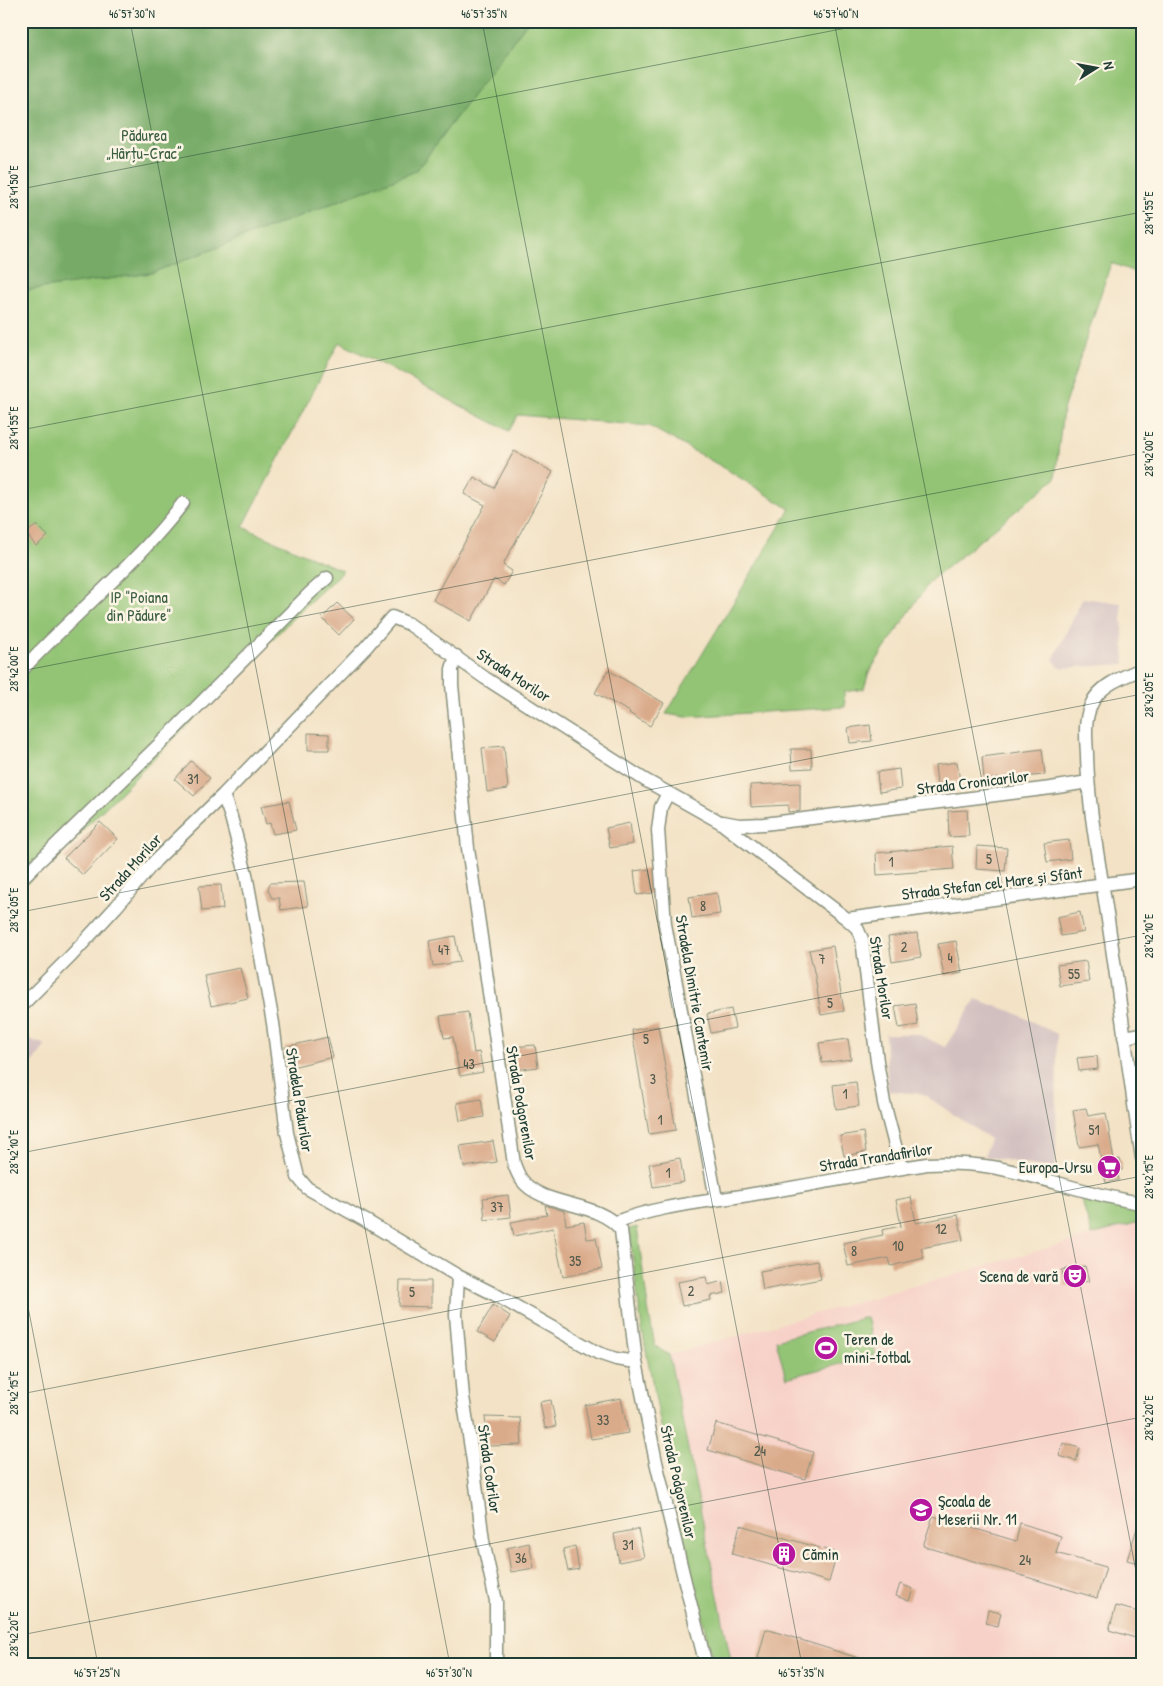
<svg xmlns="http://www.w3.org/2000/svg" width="1163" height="1686" font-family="'Patrick Hand',sans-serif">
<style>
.built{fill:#f7d1c8}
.industrial{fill:#d2bfc0}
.green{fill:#93c474;stroke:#598054}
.forest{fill:#76aa66;stroke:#4a744d}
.building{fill:#daab8b}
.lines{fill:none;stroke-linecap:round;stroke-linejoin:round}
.street-casing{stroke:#89907c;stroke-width:15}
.street{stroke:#fff;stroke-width:12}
.ticks{fill:none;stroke:#1f3d34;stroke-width:1;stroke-opacity:0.45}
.labels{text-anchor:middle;stroke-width:5;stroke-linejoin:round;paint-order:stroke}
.number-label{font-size:14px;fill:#4e584a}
.park-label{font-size:16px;fill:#3c5f44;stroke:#fcf5e5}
.street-label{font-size:16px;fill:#1f3d34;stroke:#fcf5e5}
.poi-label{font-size:16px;fill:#1f3d34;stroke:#fcf5e5;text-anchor:start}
.neatline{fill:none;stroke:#1f3d34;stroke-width:2}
.ticks-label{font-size:12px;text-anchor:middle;fill:#1f3d34}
</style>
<rect width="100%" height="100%" fill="#fcf5e5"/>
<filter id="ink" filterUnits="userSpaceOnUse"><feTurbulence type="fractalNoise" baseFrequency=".02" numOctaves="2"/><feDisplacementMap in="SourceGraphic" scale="10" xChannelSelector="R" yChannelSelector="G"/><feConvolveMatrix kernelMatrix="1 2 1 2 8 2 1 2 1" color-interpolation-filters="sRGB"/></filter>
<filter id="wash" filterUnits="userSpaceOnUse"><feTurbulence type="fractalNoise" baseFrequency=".0096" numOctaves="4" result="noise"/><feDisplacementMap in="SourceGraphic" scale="20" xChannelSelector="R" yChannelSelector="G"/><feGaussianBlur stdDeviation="1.12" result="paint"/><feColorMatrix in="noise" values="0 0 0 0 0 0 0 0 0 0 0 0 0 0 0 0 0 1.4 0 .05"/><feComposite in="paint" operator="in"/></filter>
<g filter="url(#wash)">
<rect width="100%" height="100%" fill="#f3e2c5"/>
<path class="built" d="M1140 1222 1142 1232V1665H732L669 1355Z"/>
<path class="industrial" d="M1083 598 1121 603 1125 664 1060 668 1053 660Z
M976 999 1013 1012 1057 1034 1056 1170 984 1156 990 1139 923 1094 888 1091 885 1034H918L945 1047Z
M21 1031 29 1039 46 1045 21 1078Z"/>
<path class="green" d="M528 21H1142V263L1137 273 1111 263 1063 410 1055 479 930 581 869 672 864 689 844 692 845 707 686 717 666 714 790 509 726 469 649 426 518 415 509 431 339 342 243 527 343 571 305 606 109 804 21 889V291L151 273 416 171Z
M1081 1198 1140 1211 1142 1213V1232L1139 1222 1092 1235Z
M637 1227 648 1308 655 1346 669 1355 732 1665H714L687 1557 642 1330 629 1229Z
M867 1317 876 1355 786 1378 776 1340Z"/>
<path class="forest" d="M21 21H528L416 171 151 273 21 291Z"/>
<g id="blocks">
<path class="building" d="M514 451 553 472 503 565 512 571 504 585 494 579 471 621 433 600 485 505 464 494 474 477 494 488Z
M37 525 48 536 36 546 26 533Z
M337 603 354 619 339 635 322 618Z
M608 670 664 703 650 726 629 713 630 712 595 693Z
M870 725 872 741 850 743 848 728Z
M308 733 329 734V750H308Z
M504 746 508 789 487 792 482 748Z
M791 749H811L812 768 792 769Z
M1042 749 1045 775 984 780 982 757Z
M191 761 210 778 194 796 175 779Z
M957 762 960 781 937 784 935 765Z
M899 769 901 789 879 792 877 772Z
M800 783V811L788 812V805L751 807 750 785Z
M289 801 296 830 273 834 270 823 266 824 261 806Z
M967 810 969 836 949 837 948 811Z
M100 822 118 839 83 875 64 858Z
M630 823 633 844 610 848 606 828Z
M1069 840 1071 859 1047 862 1044 843Z
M952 846 954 869 877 875 876 853Z
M977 846 1007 848 1005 871 976 869Z
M649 869 653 893 637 895 634 871Z
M304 882 308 906 281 910 279 898H272L268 890 270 883Z
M221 885 223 909 202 911 199 886Z
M717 893 720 914 692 918 689 897Z
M1080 912 1084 932 1061 936 1057 917Z
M917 933 921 957 892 962 888 937Z
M455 936 460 962 433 966 429 941Z
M956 941 962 973 944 976 938 944Z
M833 946 844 1011 821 1015 815 976 809 950Z
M1086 961 1089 982 1060 986 1057 965Z
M240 968 248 998 211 1006 204 975Z
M915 1003 918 1025 899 1028 895 1006Z
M731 1009 735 1028 711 1033 707 1014Z
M468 1012 474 1053 479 1052 483 1072 460 1076 453 1037 444 1038 440 1016Z
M658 1026 676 1130 649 1134 632 1030Z
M328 1037 333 1057 292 1067 285 1047Z
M848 1039 851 1059 822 1063 819 1043Z
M535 1045 538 1067 515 1070 512 1047Z
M1097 1056 1098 1069 1079 1071 1077 1058Z
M856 1082 859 1106 836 1109 833 1085Z
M481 1099 484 1117 460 1121 457 1103Z
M1086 1108 1088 1116 1106 1113 1114 1160 1120 1159 1122 1170 1117 1171 1119 1180 1106 1183 1098 1144 1079 1147 1073 1110Z
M863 1132 866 1152 844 1156 840 1136Z
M493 1141 497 1162 464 1167 460 1146Z
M680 1158 684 1182 653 1187 649 1164Z
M508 1195 511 1217 485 1220 483 1198Z
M911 1197 916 1223 958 1215 963 1240 921 1248 924 1258 891 1266 889 1258 848 1266 843 1243 883 1235 882 1230 901 1226 896 1200Z
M545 1205 564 1211 566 1225 584 1222 587 1239 596 1238 602 1269 563 1277 553 1228 514 1236 511 1222 547 1215Z
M817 1261 821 1279 763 1290 760 1271Z
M1085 1266 1089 1281 1065 1286 1062 1270Z
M706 1277 708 1285 723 1281 725 1293 710 1296 711 1300 682 1306 677 1282Z
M400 1281H431V1307L399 1306Z
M493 1305 510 1316 495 1342 477 1332Z
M621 1398 628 1433 591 1439 585 1405Z
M551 1400 556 1426 545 1428 540 1402Z
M485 1417 520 1418 522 1445 488 1446Z
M716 1423 813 1452 805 1479 708 1450Z
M1063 1443 1080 1448 1076 1461 1059 1456Z
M933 1516 1016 1541 1020 1523 1061 1536 1056 1553 1106 1567 1097 1598 923 1546Z
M1139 1522 1142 1523V1564L1127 1560Z
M740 1525 837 1553 829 1582 732 1554Z
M638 1529 644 1557 619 1562 614 1534Z
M529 1543 534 1568 511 1572 507 1548Z
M575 1546 579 1569 568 1571 563 1549Z
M900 1584 913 1589 909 1601 896 1596Z
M1116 1606 1142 1613V1640L1109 1630Z
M988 1610 1001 1613 998 1626 985 1623Z
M766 1629 871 1662V1665H779L758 1658Z"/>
</g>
</g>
<g filter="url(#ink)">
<use href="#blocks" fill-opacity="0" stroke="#89907c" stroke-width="1"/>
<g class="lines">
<g class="street-casing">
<path id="street" d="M456 656 452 669V685L468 848 514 1164C516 1169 518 1175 521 1179 541 1208 599 1200 621 1230L636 1362 656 1462 686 1586 706 1665
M1142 669C1123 677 1099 685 1091 705 1084 721 1086 737 1087 754 1088 806 1098 856 1106 907 1119 991 1129 1075 1142 1158
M21 671C74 614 136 565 183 503
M668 793 661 807 658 830 665 924 716 1199
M223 795 231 817 246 874 273 1023 287 1133 298 1177 307 1188 366 1221 458 1276 494 1294 598 1353 616 1359 636 1362
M723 822 739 825 764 824 1051 788 1088 782
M21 879 173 731 310 593 327 578
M847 919 1142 879
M21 1006 71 956 116 907 156 860 223 795 366 647 392 617 409 624 485 678 645 780 720 822 847 919 857 928 862 939 877 1061 884 1103 901 1168
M1124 1037 1142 1034
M616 1222C660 1205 708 1202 754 1194 812 1185 870 1173 927 1164 949 1163 971 1164 992 1167 1043 1176 1091 1196 1142 1203
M458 1276 456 1315 463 1397 473 1461 483 1541 496 1601V1665"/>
</g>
<use href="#street" class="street"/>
</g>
</g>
<path class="ticks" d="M130 21 450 1665M482 21 802 1665M834 21 1142 1602M21 189 882 21M21 430 1142 212M21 671 1142 453M21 912 1142 694M21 1153 1142 935M21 1271 98 1665M21 1394 1142 1176M21 1635 1142 1417M1107 1665 1142 1658"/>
<defs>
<g id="supermarket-disc" transform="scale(1.25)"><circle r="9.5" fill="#b5179e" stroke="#fcf5e5"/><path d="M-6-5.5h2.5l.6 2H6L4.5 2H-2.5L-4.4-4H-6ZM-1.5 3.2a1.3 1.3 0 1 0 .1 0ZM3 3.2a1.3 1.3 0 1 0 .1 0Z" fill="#fff"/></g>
<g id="theatre-disc" transform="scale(1.25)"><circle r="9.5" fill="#b5179e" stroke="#fcf5e5"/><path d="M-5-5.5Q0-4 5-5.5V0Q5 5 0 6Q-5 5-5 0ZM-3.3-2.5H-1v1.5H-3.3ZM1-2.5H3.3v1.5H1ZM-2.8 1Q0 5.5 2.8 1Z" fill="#fff"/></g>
<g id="stadium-disc" transform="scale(1.25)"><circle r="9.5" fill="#b5179e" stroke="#fcf5e5"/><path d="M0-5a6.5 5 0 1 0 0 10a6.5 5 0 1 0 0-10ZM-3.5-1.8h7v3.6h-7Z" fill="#fff"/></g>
<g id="university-disc" transform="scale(1.25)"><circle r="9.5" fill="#b5179e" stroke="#fcf5e5"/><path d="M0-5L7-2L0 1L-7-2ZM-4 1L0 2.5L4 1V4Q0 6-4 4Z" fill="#fff"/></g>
<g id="building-disc" transform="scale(1.25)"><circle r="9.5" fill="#b5179e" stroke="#fcf5e5"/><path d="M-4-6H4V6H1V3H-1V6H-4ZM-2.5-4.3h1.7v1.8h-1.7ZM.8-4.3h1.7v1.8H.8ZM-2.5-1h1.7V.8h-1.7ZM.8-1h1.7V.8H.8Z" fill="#fff"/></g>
</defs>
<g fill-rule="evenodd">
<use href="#supermarket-disc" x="1109" y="1167"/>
<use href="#theatre-disc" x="1075" y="1276"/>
<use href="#stadium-disc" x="826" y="1348"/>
<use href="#university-disc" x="921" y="1510"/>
<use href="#building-disc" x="784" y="1554"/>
</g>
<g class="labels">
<g class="number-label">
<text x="193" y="784">31</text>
<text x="989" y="864">5</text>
<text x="891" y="867">1</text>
<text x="703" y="911">8</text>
<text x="904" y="952">2</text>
<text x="444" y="955">47</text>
<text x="950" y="963">4</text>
<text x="822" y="964">7</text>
<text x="1074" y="979">55</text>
<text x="830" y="1008">5</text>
<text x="646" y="1044">5</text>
<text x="469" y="1069">43</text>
<text x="653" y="1084">3</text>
<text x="845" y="1099">1</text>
<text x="660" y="1125">1</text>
<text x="1094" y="1135">51</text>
<text x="668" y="1178">1</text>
<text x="497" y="1212">37</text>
<text x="941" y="1234">12</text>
<text x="898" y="1251">10</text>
<text x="854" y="1256">8</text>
<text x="575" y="1266">35</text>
<text x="691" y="1296">2</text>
<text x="412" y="1297">5</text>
<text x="603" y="1425">33</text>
<text x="760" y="1456">24</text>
<text x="628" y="1550">31</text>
<text x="521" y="1563">36</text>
<text x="1025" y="1565">24</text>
</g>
<g class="park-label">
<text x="144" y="141">Pădurea<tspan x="144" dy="18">„Hârțu-Crac”</tspan></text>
<text x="139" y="603">IP "Poiana<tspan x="139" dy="18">din Pădure"</tspan></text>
</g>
<g class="street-label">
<text transform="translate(514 675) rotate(33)" y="6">Strada Morilor</text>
<text transform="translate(973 782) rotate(-7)" y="6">Strada Cronicarilor</text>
<text transform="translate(130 867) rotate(-48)" y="6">Strada Morilor</text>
<text transform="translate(992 883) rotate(-7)" y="6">Strada Ștefan cel Mare și Sfânt</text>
<text transform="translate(882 978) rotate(81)" y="6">Strada Morilor</text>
<text transform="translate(695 993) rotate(80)" y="6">Stradela Dimitrie Cantemir</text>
<text transform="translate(300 1100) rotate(81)" y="6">Stradela Pădurilor</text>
<text transform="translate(522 1103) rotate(80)" y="6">Strada Podgorenilor</text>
<text transform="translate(876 1157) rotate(-9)" y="6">Strada Trandafirilor</text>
<text transform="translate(490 1469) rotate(82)" y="6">Strada Codrilor</text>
<text transform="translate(679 1482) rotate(77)" y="6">Strada Podgorenilor</text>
</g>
<g class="poi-label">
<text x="1092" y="1173" text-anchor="end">Europa-Ursu</text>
<text x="1058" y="1282" text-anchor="end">Scena de vară</text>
<text x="844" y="1345">Teren de<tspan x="844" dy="18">mini-fotbal</tspan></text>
<text x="938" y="1507">Şcoala de<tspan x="938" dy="18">Meserii Nr. 11</tspan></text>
<text x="802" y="1560">Cămin</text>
</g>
</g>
<rect width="1163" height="1686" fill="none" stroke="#fcf5e5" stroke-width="55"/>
<g transform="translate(1096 68) rotate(79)" stroke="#fcf5e5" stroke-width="4" paint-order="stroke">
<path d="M0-4L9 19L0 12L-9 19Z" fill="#1f3d34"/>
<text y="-8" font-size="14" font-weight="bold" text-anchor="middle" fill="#1f3d34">N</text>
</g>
<rect x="28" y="28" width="1108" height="1630" class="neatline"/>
<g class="ticks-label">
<text x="132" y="18">46°57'30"N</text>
<text x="484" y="18">46°57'35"N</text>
<text x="836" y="18">46°57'40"N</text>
<text transform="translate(14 187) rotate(-90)" y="4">28°41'50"E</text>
<text transform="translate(1149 213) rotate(-90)" y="4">28°41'55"E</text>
<text transform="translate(14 428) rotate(-90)" y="4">28°41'55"E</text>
<text transform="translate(1149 454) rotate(-90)" y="4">28°42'00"E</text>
<text transform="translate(14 669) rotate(-90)" y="4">28°42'00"E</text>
<text transform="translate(1149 695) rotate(-90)" y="4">28°42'05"E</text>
<text transform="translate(14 910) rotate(-90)" y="4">28°42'05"E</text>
<text transform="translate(1149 936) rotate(-90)" y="4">28°42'10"E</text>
<text transform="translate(14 1152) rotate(-90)" y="4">28°42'10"E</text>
<text transform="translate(1149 1177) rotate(-90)" y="4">28°42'15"E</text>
<text transform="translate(14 1393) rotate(-90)" y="4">28°42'15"E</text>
<text transform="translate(1149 1418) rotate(-90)" y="4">28°42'20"E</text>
<text transform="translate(14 1634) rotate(-90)" y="4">28°42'20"E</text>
<text x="97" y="1677">46°57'25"N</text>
<text x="449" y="1677">46°57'30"N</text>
<text x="801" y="1677">46°57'35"N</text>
</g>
</svg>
